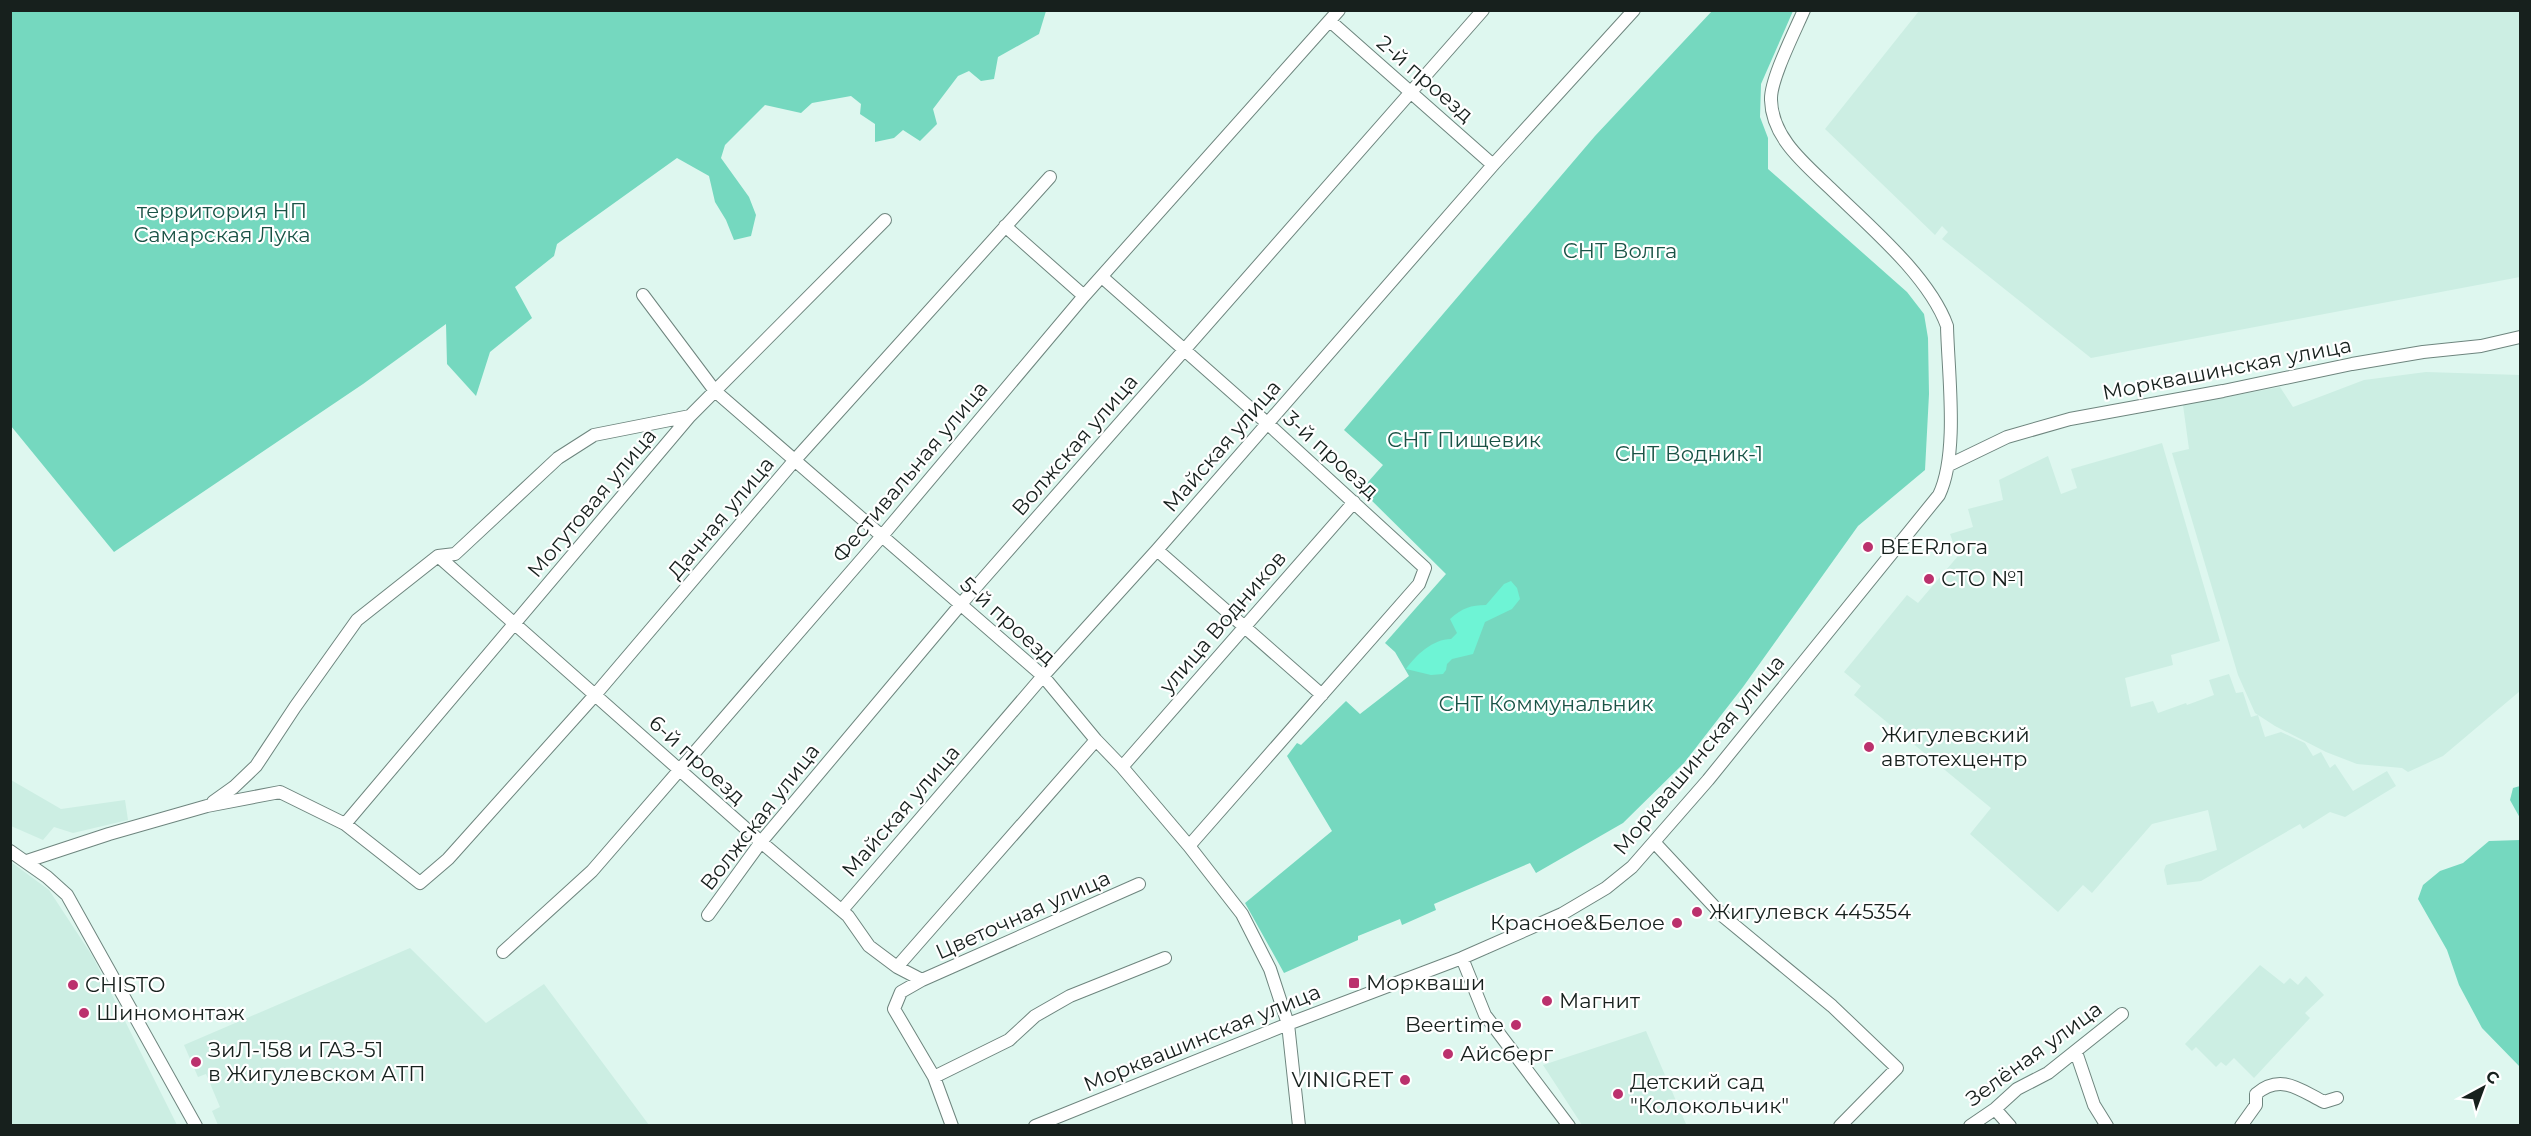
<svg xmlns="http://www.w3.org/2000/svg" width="2531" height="1136" font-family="Montserrat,sans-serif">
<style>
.built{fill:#cceee3}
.green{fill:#75d8bf}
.water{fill:#6ef4d5}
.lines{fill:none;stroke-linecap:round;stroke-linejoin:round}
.minor-casing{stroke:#6e857e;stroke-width:14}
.minor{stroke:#fff;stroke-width:12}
.poi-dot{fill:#bb316d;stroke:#fff;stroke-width:2}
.labels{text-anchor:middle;stroke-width:4.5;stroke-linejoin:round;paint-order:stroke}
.street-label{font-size:21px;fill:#17201d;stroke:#fff}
.park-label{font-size:21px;fill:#1a5346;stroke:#fff}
.poi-label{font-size:21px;fill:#17201d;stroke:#fff;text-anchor:start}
</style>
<rect width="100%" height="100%" fill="#def7ef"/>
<path class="built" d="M1919 11H2520V277L2091 358 1942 239 1948 232 1942 226 1935 235 1825 129Z
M2426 372 2520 375V691L2443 756 2408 772 2402 768 2357 764 2326 752 2275 726 2255 713 2238 675 2172 453 2189 449 2183 405 2280 387 2293 407 2364 380Z
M2162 443 2220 641 2171 655 2173 665 2125 678 2131 707 2153 701 2158 713 2186 703 2187 705 2214 695 2209 680 2229 674 2236 693 2243 692 2251 717 2258 715 2265 737 2281 732 2305 743 2313 756 2321 752 2330 768 2335 764 2353 791 2387 771 2396 786 2345 817 2330 812 2303 829 2300 824 2201 881 2167 885 2164 870 2166 865 2217 850 2208 810 2152 824 2092 893 2083 885 2058 912 1970 834 1991 808 1854 695 1861 686 1844 672 1907 595 1918 603 1958 556 1950 534 1973 527 1968 509 2003 500 1999 480 2048 456 2061 494 2077 488 2071 469Z
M11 780 61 809 125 800 128 820 73 833 54 827 43 840 11 826Z
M11 862 49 890 93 957 177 1125H11Z
M410 948 486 1023 544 984 649 1125H218L212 1111 220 1107 206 1074 198 1077 184 1045Z
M2260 965 2284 984 2290 978 2298 985 2306 976 2324 995 2305 1013 2310 1018 2254 1078 2234 1058 2226 1066 2221 1062 2216 1067 2196 1047 2192 1051 2185 1044Z
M1646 1031 1686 1124 1582 1125 1543 1065Z"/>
<path class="green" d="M10 11 11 10 1046 11 1039 34 998 57 994 79 981 81 969 71 958 76 933 109 937 124 920 141 903 130 894 138 875 142V124L860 114 861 104 851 96 812 103 801 113 765 105 725 145 721 158 749 197 756 215 751 236 734 240 726 220 715 202 709 176 677 158 557 244 554 256 515 287 532 318 490 352 476 396 447 364 446 324 363 384 114 552 11 426Z
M1712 11H1793L1761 84 1760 117 1768 138V169L1907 292 1924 314 1928 338 1929 394 1925 470 1858 526 1743 687 1684 763 1623 823 1536 873 1530 863 1434 904 1436 910 1402 925 1400 919 1358 936V940L1284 973 1245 903 1332 831 1287 756 1297 743 1301 745 1346 701 1360 714 1409 676 1395 652 1385 643 1446 574 1361 490 1383 465 1344 430 1595 136Z
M2520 786V818L2510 800 2513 788Z
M2520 840V1067L2482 1028 2459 985 2447 950 2418 899 2423 885 2440 871 2463 863 2489 841Z"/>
<path class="water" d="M1511 581 1517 588 1520 599 1512 609 1485 622 1473 654 1452 659 1447 664 1446 670 1443 674 1431 675 1406 669C1416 655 1433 639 1451 639L1457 633 1450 619C1462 608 1471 605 1486 605L1504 584Z"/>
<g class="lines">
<g class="minor-casing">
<path id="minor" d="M1330 21 1493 165
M1005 226 1084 296
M1102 277 1267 423 1425 568 1419 584 1189 846
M643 295 715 391 1043 676 1096 740 1122 767 1189 846 1242 914 1270 969 1288 1024 1299 1126
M1949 465 2007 437 2070 419 2223 391 2352 364 2423 352 2481 346 2520 337
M1157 550 1322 695
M438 556 761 842 848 916 869 946 897 967 922 980
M1122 767 1354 502
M213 802 234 787 256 766 295 707 357 620 438 556 455 554 558 458 594 435 690 416
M345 824 690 416 885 220
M1654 842 1723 916 1832 1006 1897 1068 1840 1126
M10 851 47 877 67 895 196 1126
M27 861 109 834 207 806 280 792 345 824 420 883 448 859 595 695 794 461 1050 177
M842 910 1043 676 1157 550 1493 165 1634 10
M708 915 761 842 961 604 1483 10
M503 952 592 871 882 536 1084 296 1339 10
M1462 958 1485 1015 1569 1126
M897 967 1096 740
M2076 1052 2094 1105 2107 1126
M934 1077 1009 1040 1035 1016 1070 996 1165 958
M1995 1109 2010 1126
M952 1126 934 1077 894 1009 901 992 922 980 1139 884
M1035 1126 1288 1024 1462 958 1562 914 1606 888 1632 867 1708 780 1939 495C1959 453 1948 373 1947 326 1929 276 1868 225 1830 188 1805 164 1772 138 1771 100 1770 80 1795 31 1804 10
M1970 1126 1995 1109 2017 1089 2048 1073 2122 1014
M2241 1126 2256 1105V1094C2281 1073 2300 1090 2324 1102L2337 1098"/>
</g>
<use href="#minor" class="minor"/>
</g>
<g class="poi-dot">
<circle cx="1868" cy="547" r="6"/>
<circle cx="1929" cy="579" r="6"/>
<circle cx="1869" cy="747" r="6"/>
<circle cx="1697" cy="912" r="6"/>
<circle cx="1677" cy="923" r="6"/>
<rect x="1348" y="977" width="12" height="12" rx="3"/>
<circle cx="73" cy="985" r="6"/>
<circle cx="1547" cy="1001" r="6"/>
<circle cx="84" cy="1013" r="6"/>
<circle cx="1516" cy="1025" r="6"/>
<circle cx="1448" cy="1054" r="6"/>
<circle cx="196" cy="1062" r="6"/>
<circle cx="1405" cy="1080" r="6"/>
<circle cx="1618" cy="1094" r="6"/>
</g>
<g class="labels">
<g class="street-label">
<text transform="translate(1425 79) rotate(41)" y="7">2-й проезд</text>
<text transform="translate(2227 369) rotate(-11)" y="7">Морквашинская улица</text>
<text transform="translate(1075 445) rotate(-49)" y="7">Волжская улица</text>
<text transform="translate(1222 446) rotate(-49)" y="7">Майская улица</text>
<text transform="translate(1331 455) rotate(42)" y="7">3-й проезд</text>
<text transform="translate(910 472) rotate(-50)" y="7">Фестивальная улица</text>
<text transform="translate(592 503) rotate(-50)" y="7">Могутовая улица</text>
<text transform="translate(721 518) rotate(-50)" y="7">Дачная улица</text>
<text transform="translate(1008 621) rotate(42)" y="7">5-й проезд</text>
<text transform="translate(1223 622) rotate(-49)" y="7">улица Водников</text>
<text transform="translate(1699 755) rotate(-50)" y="7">Морквашинская улица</text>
<text transform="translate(697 760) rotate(42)" y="7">6-й проезд</text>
<text transform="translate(901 811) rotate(-49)" y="7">Майская улица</text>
<text transform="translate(760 817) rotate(-52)" y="7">Волжская улица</text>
<text transform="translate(1023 915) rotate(-24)" y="7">Цветочная улица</text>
<text transform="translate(1202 1038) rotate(-22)" y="7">Морквашинская улица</text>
<text transform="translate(2034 1054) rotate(-36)" y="7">Зелёная улица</text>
</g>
<g class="park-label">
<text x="222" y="218">территория НП<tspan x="222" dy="24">Самарская Лука</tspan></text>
<text x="1620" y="258">СНТ Волга</text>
<text x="1464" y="447">СНТ Пищевик</text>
<text x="1689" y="461">СНТ Водник-1</text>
<text x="1546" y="711">СНТ Коммунальник</text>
</g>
<g class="poi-label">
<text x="1880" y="554">BEERлога</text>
<text x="1941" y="586">СТО №1</text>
<text x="1881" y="742">Жигулевский<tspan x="1881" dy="24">автотехцентр</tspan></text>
<text x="1709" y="919">Жигулевск 445354</text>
<text x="1665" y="930" text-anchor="end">Красное&amp;Белое</text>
<text x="1366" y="990">Моркваши</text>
<text x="85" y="992">CHISTO</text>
<text x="1559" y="1008">Магнит</text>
<text x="96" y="1020">Шиномонтаж</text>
<text x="1504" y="1032" text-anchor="end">Beertime</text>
<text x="208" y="1057">ЗиЛ-158 и ГАЗ-51<tspan x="208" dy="24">в Жигулевском АТП</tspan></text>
<text x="1460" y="1061">Айсберг</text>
<text x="1393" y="1087" text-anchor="end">VINIGRET</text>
<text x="1630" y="1089">Детский сад<tspan x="1630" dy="24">"Колокольчик"</tspan></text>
</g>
</g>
<rect width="2531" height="1136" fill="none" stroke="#17201d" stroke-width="24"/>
<g transform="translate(2483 1088) rotate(41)" stroke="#ffffff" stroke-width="4.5" paint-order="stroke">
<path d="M0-4.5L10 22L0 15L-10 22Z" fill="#17201d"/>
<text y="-9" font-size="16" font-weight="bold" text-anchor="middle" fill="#17201d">С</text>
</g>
</svg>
